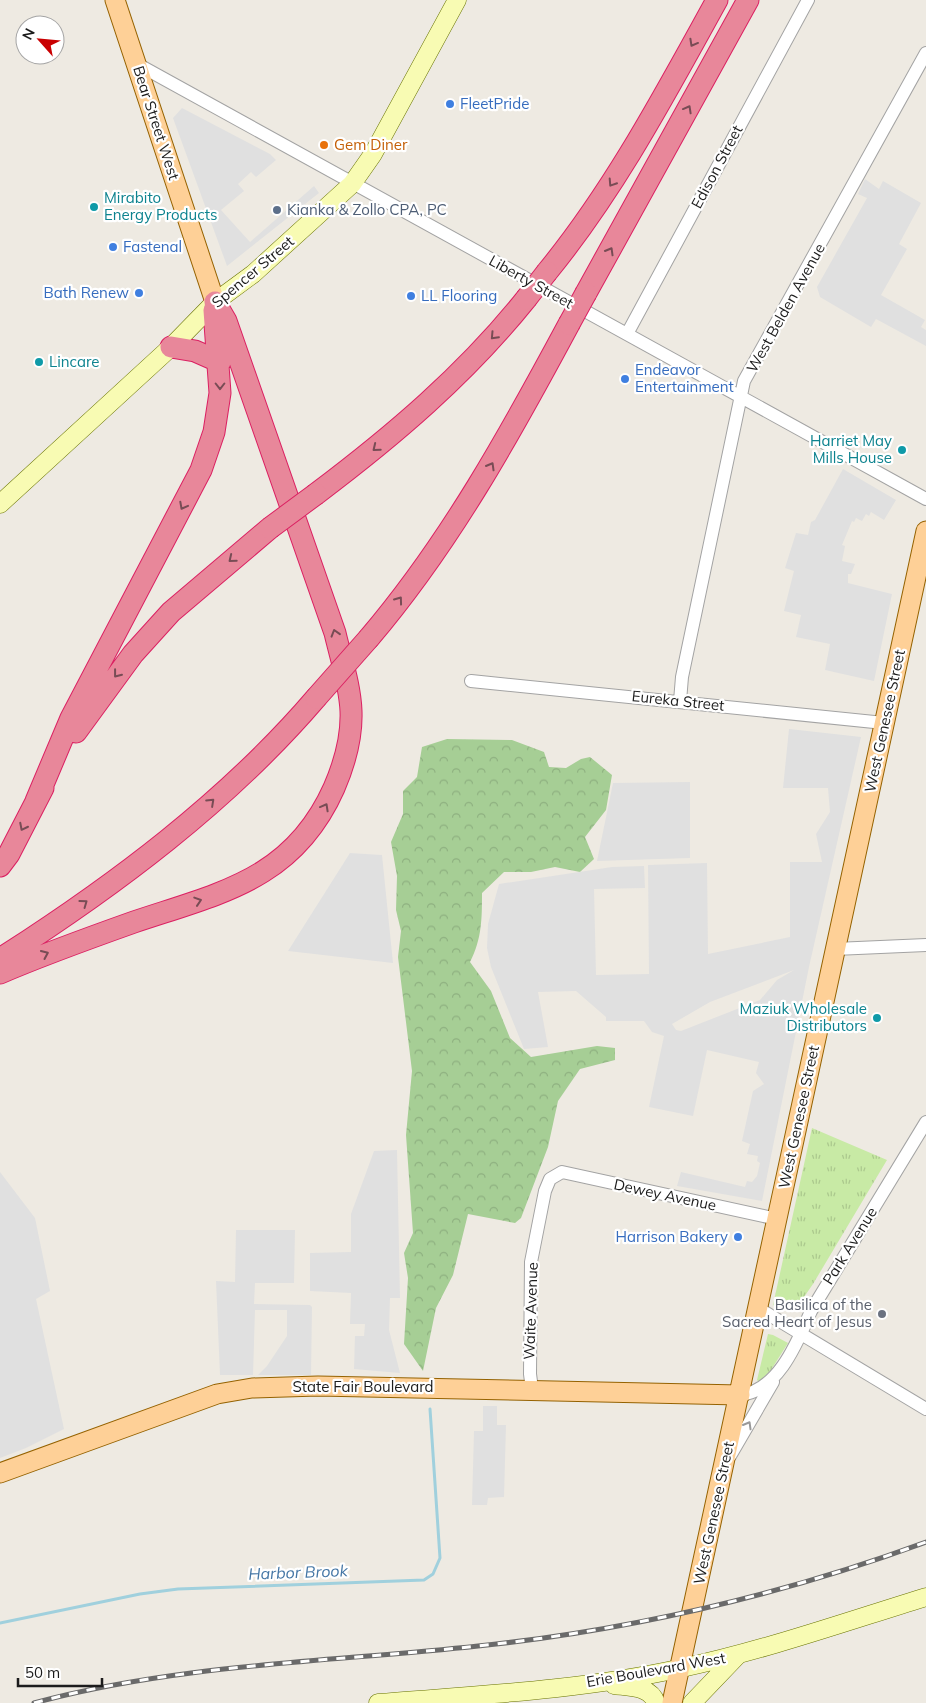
<svg xmlns="http://www.w3.org/2000/svg" width="926" height="1703" font-family="Mulish,sans-serif">
<style>
.grass{fill:url(#grass-tufts)}
.forest{fill:url(#forest-crowns)}
.parking{fill:#e0e0e0;fill-rule:evenodd}
.lines{fill:none;stroke-linecap:round;stroke-linejoin:round}
.stream{stroke:#a0d0dd;stroke-width:3}
.minor-casing{stroke:#a3a3a3;stroke-width:14}
.secondary-casing{stroke:#697402;stroke-width:19}
.primary-casing{stroke:#956200;stroke-width:21}
.motorway-casing{stroke:#db2062;stroke-width:23}
.minor{stroke:#fff;stroke-width:12}
.secondary{stroke:#f8fbb3;stroke-width:18}
.primary{stroke:#fed097;stroke-width:19}
.motorway{stroke:#e8879a;stroke-width:21}
.rail-casing{stroke:#6a6a6a;stroke-width:5}
.rail{stroke:#fff;stroke-width:3;stroke-dasharray:9;stroke-linecap:butt}
.motorway-bridge-casing{stroke:#db2062;stroke-width:23;stroke-linecap:butt}
.motorway-bridge{stroke:#e8879a;stroke-width:21}
.oneway{stroke:#784c55}
.oneway2{stroke:#999}
.shop-dot{fill:#3f7fe0;stroke:#fff;stroke-width:2}
.food-dot{fill:#e8710a;stroke:#fff;stroke-width:2}
.culture-dot{fill:#0f9aa8;stroke:#fff;stroke-width:2}
.service-dot{fill:#5c6f8a;stroke:#fff;stroke-width:2}
.worship-dot{fill:#6b7280;stroke:#fff;stroke-width:2}
.labels{text-anchor:middle;stroke-width:4.5;stroke-linejoin:round;paint-order:stroke}
.shop-label{font-size:15px;fill:#366cbe;stroke:#fff;text-anchor:start}
.street-label{font-size:15px;fill:#1c1c1c;stroke:#fff}
.food-label{font-size:15px;fill:#c56008;stroke:#fff;text-anchor:start}
.culture-label{font-size:15px;fill:#0d838f;stroke:#fff;text-anchor:start}
.service-label{font-size:15px;fill:#4e5e75;stroke:#fff;text-anchor:start}
.worship-label{font-size:15px;fill:#5b616d;stroke:#fff;text-anchor:end}
.water-label{font-size:16px;font-style:italic;fill:#4476a5;stroke:#fff}
</style>
<defs>
<pattern id="grass-tufts" width="24" height="20" patternUnits="userSpaceOnUse" patternTransform="scale(1.25)"><rect width="24" height="20" fill="#c8eaa5"/><path d="M3 7l-1-3M5 7V3M7 7l1-3M15 17l-1-3M17 17v-4M19 17l1-3" fill="none" stroke="#abc88d"/></pattern>
<pattern id="forest-crowns" width="20" height="18" patternUnits="userSpaceOnUse" patternTransform="scale(1.25)"><rect width="20" height="18" fill="#a6ce95"/><path d="M2 6a3 3 0 1 1 6 0M12 15a3 3 0 1 1 6 0" fill="none" stroke="#8eb080"/></pattern>
</defs>
<rect width="100%" height="100%" fill="#eeeae2"/>
<path class="grass" d="M812 1128 887 1160 813 1284 804 1297 782 1311 773 1305Z
M768 1334 773 1335 788 1343 771 1370 759 1382 757 1380Z"/>
<path class="forest" d="M447 739 512 740 544 752 549 767 566 768 581 759 590 757 612 775 606 810 585 837 594 859 580 872 555 867 531 872H504L482 893C482 918 482 939 470 962L491 991 510 1038 531 1057 597 1046 615 1048V1060L580 1069 558 1101 548 1147 521 1218 515 1223 468 1214 453 1275 436 1308 423 1371 404 1344 408 1278 404 1253 413 1233 406 1135 412 1071 398 957 401 931 396 910 397 876 391 842 403 814V791L417 777 422 747Z"/>
<path class="parking" d="M182 108 270 154 276 160 256 177 251 172 238 184 244 191 221 210 250 242 314 186 319 193 227 266 173 118Z
M865 179 879 189 883 181 921 203 899 244 907 249 881 295 925 320 921 327 926 330V346L876 319 871 327 820 297 817 287 867 198 858 194Z
M843 469 896 500 884 520 871 512 869 516 866 514 862 521 856 518 854 522 852 521 842 545 845 546 842 561 855 564 851 574H848V583L892 594 874 681 825 670 830 644 796 637 801 615 784 611 794 571 785 568 796 533 808 535 811 522 815 520Z
M789 729 861 737 809 967 762 1201 677 1186 681 1172 745 1187 747 1181 752 1182 757 1176 760 1163 757 1161 758 1156 747 1154 750 1144 742 1141 753 1091 764 1084 756 1073 759 1062 707 1050 693 1116 649 1107 664 1036 652 1032 644 1021H606V1017L576 991 538 992 548 1047 524 1049 491 967 487 948 488 924 499 884 612 867 644 866 645 888 594 889 596 975 649 974 648 865 707 863 708 954 790 937V862H822L816 834 830 812 828 788H783ZM794 970 777 980 760 1000 681 1031 676 1030 672 1024 710 1002Z
M690 782V858L597 861 613 783Z
M350 853 382 855 393 963 288 951Z
M397 1150 400 1298H390L389 1330 400 1373 354 1369 355 1336H364L365 1324H350L351 1293 310 1291V1253L351 1252V1214L374 1151Z
M0 1172 35 1218 50 1291 36 1299 64 1429 26 1448 0 1458Z
M236 1230H295L294 1283H255L254 1304 310 1305 312 1307 311 1375H258L267 1366 287 1336V1310H255L253 1375H220L216 1281 235 1282Z
M483 1406H497V1425H506L504 1497 488 1498 487 1505H472L474 1431H483Z"/>
<g class="lines">
<path class="stream" d="M0 1623 140 1594 178 1589 424 1580 433 1574 440 1558 430 1409"/>
<g class="minor-casing">
<path id="minor" d="M137 64 926 499
M627 334 808 0
M471 681 884 723
M680 701 682 677 744 381 926 53
M835 949 926 945
M758 1308 926 1409
M532 1389 530 1374 531 1262 545 1191 550 1179 562 1172 777 1219
M740 1395C778 1391 797 1343 811 1311L926 1122
M730 1456 773 1382"/>
</g>
<g class="secondary-casing">
<path id="secondary" d="M0 504 171 347 215 302 253 274 352 184 373 154 457 0
M614 1685C629 1687 651 1686 656 1703
M378 1703C479 1695 583 1690 682 1668 765 1650 845 1622 926 1597
M692 1703 737 1656"/>
</g>
<g class="primary-casing">
<path id="primary" d="M115 0 215 302
M0 1473 217 1394 252 1388 318 1386 740 1395
M672 1703 926 531"/>
</g>
<g class="motorway-casing">
<path id="motorway" d="M547 272C615 189 665 94 717 0
M586 293 748 0
M171 347 195 351 220 362
M316 494C393 436 465 375 526 299
M369 638C450 543 510 434 569 324
M76 732 133 654 171 612 270 528
M36 801 71 718 201 470 214 432 220 393 214 310
M0 866 9 854 43 788
M0 959C114 886 227 802 316 698
M0 973C44 954 89 938 134 922 220 893 293 880 334 788 344 765 352 737 351 711 350 685 341 659 335 633L226 321 215 302"/>
</g>
<use href="#minor" class="minor"/>
<use href="#secondary" class="secondary"/>
<use href="#primary" class="primary"/>
<use href="#motorway" class="motorway"/>
<g class="rail-casing">
<path id="rail" d="M34 1703C178 1664 330 1662 478 1646 631 1630 782 1595 926 1542"/>
</g>
<use href="#rail" class="rail"/>
<g class="motorway-bridge-casing">
<path id="motorway-bridge" d="M526 299 547 272
M569 324 586 293
M270 528 316 494
M316 698 369 638"/>
</g>
<use href="#motorway-bridge" class="motorway-bridge"/>
</g>
<defs><path id="oneway-chevron" d="M-2-3.5L2.5 0L-2 3.5" fill="none" stroke-width="1.6" stroke-linecap="round" stroke-linejoin="round" transform="scale(1.25)"/></defs>
<g class="oneway">
<use href="#oneway-chevron" transform="translate(693 43) rotate(119)"/>
<use href="#oneway-chevron" transform="translate(688 109) rotate(-61)"/>
<use href="#oneway-chevron" transform="translate(612 183) rotate(123)"/>
<use href="#oneway-chevron" transform="translate(610 251) rotate(-60)"/>
<use href="#oneway-chevron" transform="translate(494 336) rotate(133)"/>
<use href="#oneway-chevron" transform="translate(220 386) rotate(90)"/>
<use href="#oneway-chevron" transform="translate(376 448) rotate(141)"/>
<use href="#oneway-chevron" transform="translate(491 466) rotate(-60)"/>
<use href="#oneway-chevron" transform="translate(183 506) rotate(118)"/>
<use href="#oneway-chevron" transform="translate(232 559) rotate(141)"/>
<use href="#oneway-chevron" transform="translate(399 600) rotate(-54)"/>
<use href="#oneway-chevron" transform="translate(335 633) rotate(-107)"/>
<use href="#oneway-chevron" transform="translate(117 674) rotate(128)"/>
<use href="#oneway-chevron" transform="translate(211 802) rotate(-43)"/>
<use href="#oneway-chevron" transform="translate(325 807) rotate(-61)"/>
<use href="#oneway-chevron" transform="translate(23 827) rotate(117)"/>
<use href="#oneway-chevron" transform="translate(198 901) rotate(-18)"/>
<use href="#oneway-chevron" transform="translate(84 903) rotate(-36)"/>
<use href="#oneway-chevron" transform="translate(45 954) rotate(-24)"/>
</g>
<use class="oneway2" href="#oneway-chevron" transform="translate(748 1425) rotate(-60)"/>
<g class="shop-dot">
<circle cx="450" cy="104" r="5"/>
<circle cx="113" cy="247" r="5"/>
<circle cx="139" cy="293" r="5"/>
<circle cx="411" cy="296" r="5"/>
<circle cx="625" cy="379" r="5"/>
<circle cx="738" cy="1237" r="5"/>
</g>
<circle class="food-dot" cx="324" cy="145" r="5"/>
<g class="culture-dot">
<circle cx="94" cy="207" r="5"/>
<circle cx="39" cy="362" r="5"/>
<circle cx="902" cy="450" r="5"/>
<circle cx="877" cy="1018" r="5"/>
</g>
<circle class="service-dot" cx="277" cy="210" r="5"/>
<circle class="worship-dot" cx="882" cy="1314" r="5"/>
<g class="labels">
<g class="shop-label">
<text x="460" y="109">FleetPride</text>
<text x="123" y="252">Fastenal</text>
<text x="129" y="298" text-anchor="end">Bath Renew</text>
<text x="421" y="301">LL Flooring</text>
<text x="635" y="375">Endeavor<tspan x="635" dy="17">Entertainment</tspan></text>
<text x="728" y="1242" text-anchor="end">Harrison Bakery</text>
</g>
<g class="street-label">
<text transform="translate(156 123) rotate(72)" y="5">Bear Street West</text>
<text transform="translate(717 167) rotate(-62)" y="5">Edison Street</text>
<text transform="translate(253 272) rotate(-40)" y="5">Spencer Street</text>
<text transform="translate(531 282) rotate(29)" y="5">Liberty Street</text>
<text transform="translate(786 308) rotate(-61)" y="5">West Belden Avenue</text>
<text transform="translate(678 701) rotate(6)" y="5">Eureka Street</text>
<text transform="translate(885 721) rotate(-78)" y="5">West Genesee Street</text>
<text transform="translate(799 1117) rotate(-78)" y="5">West Genesee Street</text>
<text transform="translate(665 1195) rotate(12)" y="5">Dewey Avenue</text>
<text transform="translate(850 1246) rotate(-58)" y="5">Park Avenue</text>
<text transform="translate(531 1311) rotate(-88)" y="5">Waite Avenue</text>
<text x="363" y="1392">State Fair Boulevard</text>
<text transform="translate(714 1513) rotate(-78)" y="5">West Genesee Street</text>
<text transform="translate(656 1670) rotate(-10)" y="5">Erie Boulevard West</text>
</g>
<g class="food-label">
<text x="334" y="150">Gem Diner</text>
</g>
<g class="culture-label">
<text x="104" y="203">Mirabito<tspan x="104" dy="17">Energy Products</tspan></text>
<text x="49" y="367">Lincare</text>
<text x="892" y="446" text-anchor="end">Harriet May<tspan x="892" dy="17">Mills House</tspan></text>
<text x="867" y="1014" text-anchor="end">Maziuk Wholesale<tspan x="867" dy="17">Distributors</tspan></text>
</g>
<g class="service-label">
<text x="287" y="215">Kianka &amp; Zollo CPA, PC</text>
</g>
<g class="worship-label">
<text x="872" y="1310">Basilica of the<tspan x="872" dy="17">Sacred Heart of Jesus</tspan></text>
</g>
<g class="water-label">
<text transform="translate(298 1572) rotate(-2)" y="6">Harbor Brook</text>
</g>
</g>
<g transform="translate(40 40) rotate(297)"><circle r="24" fill="#ffffff" stroke="#a4a4a4"/>
<path d="M0-4L9 19L0 12L-9 19Z" fill="#c90002"/>
<text y="-8" font-size="14" font-weight="bold" text-anchor="middle" fill="#1c1c1c">N</text>
</g>
<path d="M18 1678v8h84v-8" fill="none" stroke="#1c1c1c" stroke-width="2.5"/>
<text x="25" y="1678" font-size="15" fill="#1c1c1c" stroke="#ffffff" stroke-width="4" paint-order="stroke">50 m</text>
</svg>
